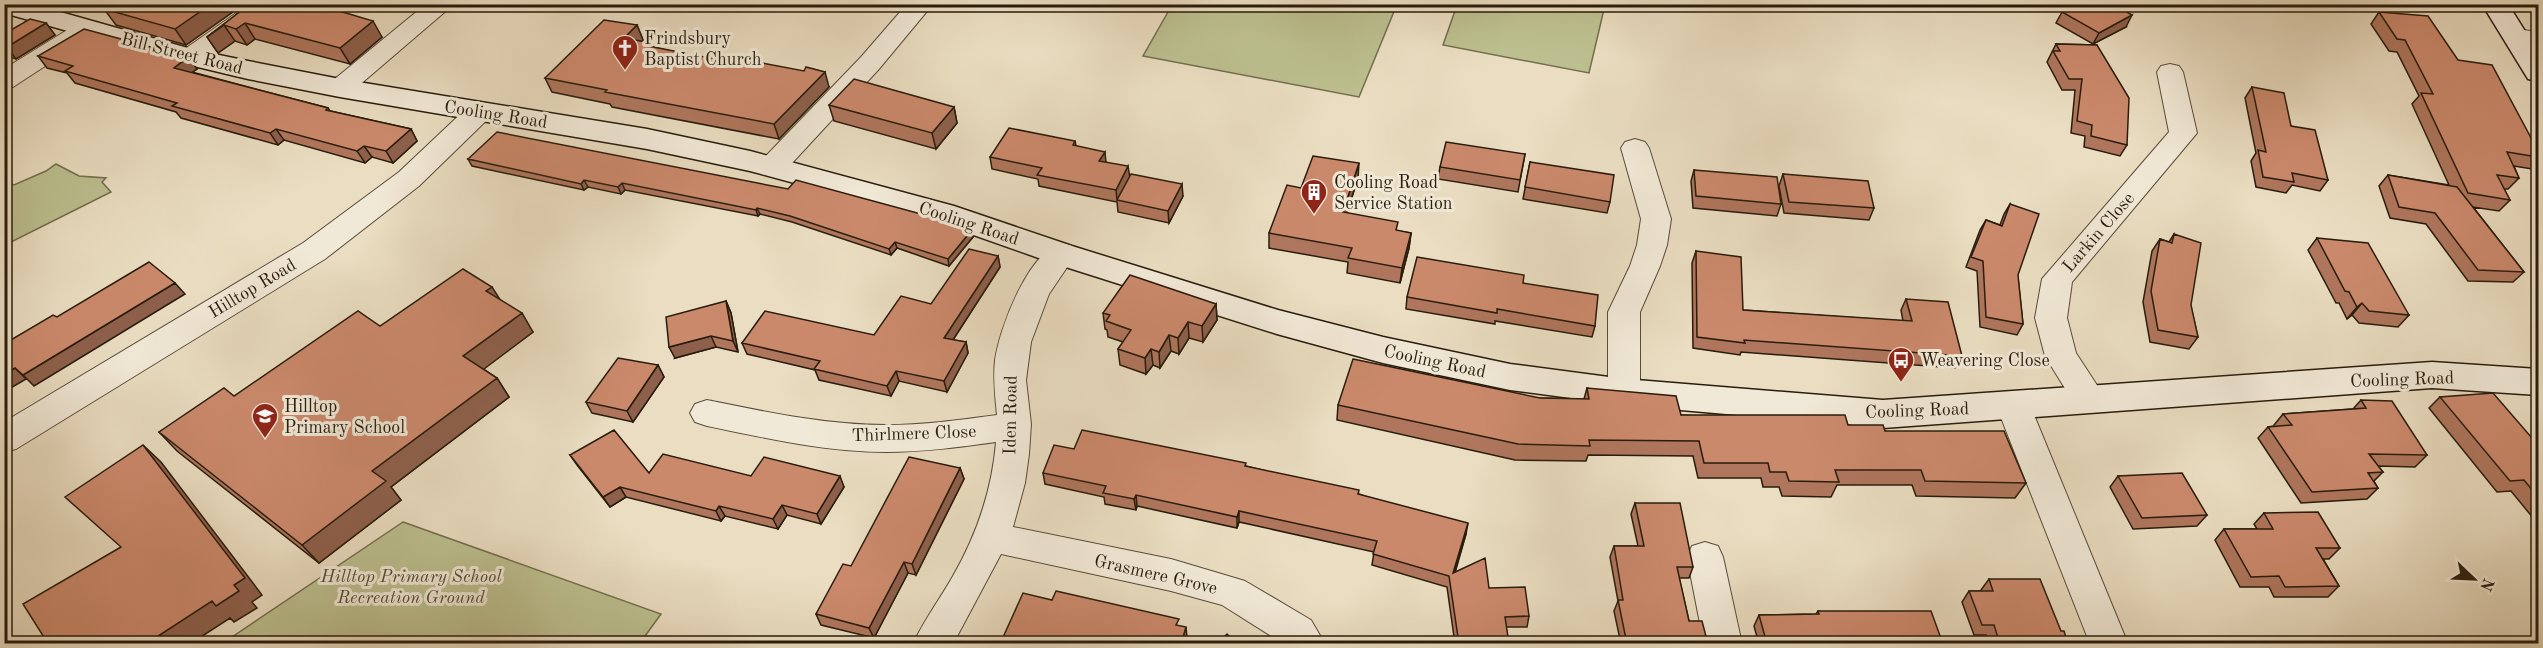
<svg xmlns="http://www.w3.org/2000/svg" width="2543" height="648" font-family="'Old Standard TT',serif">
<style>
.green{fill:#bcbf8f;stroke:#726e4e;stroke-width:1.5}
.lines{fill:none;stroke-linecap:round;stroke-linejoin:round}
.street-casing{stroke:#584c3a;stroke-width:2}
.secondary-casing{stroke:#281c0d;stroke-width:3}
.street{fill:#f1e9d7;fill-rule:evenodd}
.secondary{fill:#f1e9d7;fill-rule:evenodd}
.wall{fill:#af765d;stroke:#281c0d;stroke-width:1.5}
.shaded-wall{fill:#8e604c;stroke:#281c0d;stroke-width:1.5}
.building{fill:#cb896c;stroke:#281c0d;stroke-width:1.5}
.labels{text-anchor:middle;stroke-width:6;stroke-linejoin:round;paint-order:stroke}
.poi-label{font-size:18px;fill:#281c0d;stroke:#f1e9d7;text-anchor:start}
.street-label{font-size:18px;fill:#281c0d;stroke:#f1e9d7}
.park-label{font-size:18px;font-style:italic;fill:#544d34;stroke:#f1e9d7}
</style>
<rect width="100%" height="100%" fill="#eaddc1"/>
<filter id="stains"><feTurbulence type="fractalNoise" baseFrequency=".00333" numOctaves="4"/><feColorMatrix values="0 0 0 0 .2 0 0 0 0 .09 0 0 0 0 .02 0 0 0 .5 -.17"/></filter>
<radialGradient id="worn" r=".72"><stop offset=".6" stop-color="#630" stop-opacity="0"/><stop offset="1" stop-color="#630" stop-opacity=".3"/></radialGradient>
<path class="green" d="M1368 5 1395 9 1359 97 1143 56 1172 5Z
M1457 5H1605L1589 73 1443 45Z
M56 164 79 176 106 178 102 182 111 192 5 245V182L8 181 14 185 46 171Z
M403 522 661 614 640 643H223Z"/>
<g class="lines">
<g class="street-casing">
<path id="street" d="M249 4H278L275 9 200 63 191 65 182 63 178 57 182 51Z
M426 4H454L349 94 340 96 331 94 327 88 331 82Z
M907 4H933L879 69 782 174 772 176 762 174 758 167 762 160 861 57Z
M76 27 85 30 89 35 85 40 13 87 4 89V69L67 30Z
M2516 29 2538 32V48L2507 42 2503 37 2507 32Z
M2170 64 2179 66 2183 72 2197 133 2072 282 2067 318 2076 353 2106 399 2101 408 2089 412 2077 408 2045 356 2035 318 2042 279 2169 132 2157 72 2161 66Z
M480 102 490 105 494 111 490 117 419 186 325 259 16 449 4 452V422L303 243 399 172 470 105Z
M1635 139 1645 142 1649 148 1671 219 1667 245 1660 266 1640 312V392L1636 401 1624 405 1612 401 1608 392V312L1630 266 1637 245 1641 219 1621 148 1625 142Z
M1061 243 1072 246 1076 254 1049 294 1031 342 1026 380 1031 424 1029 454 1025 483 1013 527 1171 559 1245 581 1311 620 1325 644H1284L1222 605 1171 591 1001 554 953 644H913C924 620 940 599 953 576 977 534 992 490 996 442 960 447 923 452 886 452 825 452 766 438 707 426L695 422 690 413 695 404 707 400C766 412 826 425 886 425 923 425 960 420 997 415 995 396 993 378 995 360 1000 327 1028 253 1061 243Z
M2013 392 2025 396 2030 405 2128 644H2090L1996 405 2001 396Z
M1705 542 1718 546 1723 557 1742 644H1704L1687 557 1692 546Z"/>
</g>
<g class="secondary-casing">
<path id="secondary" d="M4 4H32L195 50 248 61 340 79 647 129 750 151 954 206 1072 246 1278 310 1383 337 1510 364 1624 379 1883 400 2432 362 2538 369V395L2432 388 1883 428 1624 405 1510 390 1383 363 1277 334 1050 262 934 221 750 171 647 149 340 97 248 79 181 63 4 13Z
M2482 4H2508L2538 52V81L2528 79Z"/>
</g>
<use href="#street" class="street"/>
<use href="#secondary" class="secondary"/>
</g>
<path class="wall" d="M111 4H244L186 45 116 25 104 9Z
M250 4 339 11 382 37 350 64 255 39 247 45 235 41 218 53 207 37Z
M2062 12 2126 27 2093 44 2056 23Z
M2379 12 2458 60 2538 151V162L2532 169 2514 166 2519 178 2508 189H2504L2510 200 2499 211 2473 207 2524 272 2513 282 2468 281 2426 224 2390 218 2379 186 2388 175 2449 185 2412 104 2419 96 2397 52 2389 51 2371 24Z
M46 23 55 35 16 59 4 55V34Z
M637 25 643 40 641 41 651 43 653 47 829 87 779 139 612 107 610 104 552 92 545 78Z
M2056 44 2097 45 2127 145 2120 156 2084 147 2085 136 2071 133 2075 90H2062L2047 62Z
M38 56 197 69 192 72 328 108 330 111 411 129 417 141 393 163 372 157 365 163 284 140 278 145 181 118 176 112 75 83 67 73 47 68Z
M2252 87 2291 126 2328 180 2320 191 2292 185 2286 193 2256 187 2251 161 2256 153 2245 98Z
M829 105 954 107 957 123 936 149 834 121Z
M1075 141 1076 146 1106 162 1129 177 1183 196 1169 223 1118 212 1117 202 1039 186 1038 179 992 169 990 157Z
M1525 154 1518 192 1438 179 1440 167Z
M468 159 971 231 973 237 949 266 897 248 891 255 792 222 760 214 758 216 625 190 621 194 588 187 584 190 472 166Z
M1530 162 1610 202 1607 213 1523 199Z
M1694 170 1781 204 1777 216 1693 208 1691 181Z
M1783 174 1874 208 1869 220 1784 213 1779 186Z
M1358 178 1347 213 1398 231 1411 233 1409 248 1400 283 1347 273 1348 262 1269 248V233L1301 188Z
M2010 204 2023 324 2017 335 1980 327 1977 271 1966 267 1980 230 1986 220 2000 225 2004 214Z
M2174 234 2198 337 2189 349 2150 342 2143 302 2152 251 2160 239 2169 242Z
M2317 238 2409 315 2398 327 2359 323 2352 315 2347 319 2339 303H2336L2308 250Z
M1696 251 1743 310 1903 321 1901 310 1906 299 1962 356 1955 368 1741 352 1740 355 1693 348 1692 263Z
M998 256 1000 267 953 340 966 342 968 353 947 392 899 381 891 396 819 380 815 370 747 354 742 343 874 335 931 304Z
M1523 283 1595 326 1592 337 1495 321V324L1406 309 1407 297Z
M499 299 533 332 483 369 497 378 509 397 391 487 401 500 319 563 177 451 159 432 380 326Z
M726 301 731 313 738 352 716 347 675 358Z
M1216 304 1217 320 1203 342 1189 338 1179 354 1171 351 1160 368 1153 365 1146 374 1120 365 1118 349 1123 342 1108 337 1107 330 1105 329 1103 313Z
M658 365 664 377 633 422 592 413 586 402Z
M1587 388 1681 415 1848 425 1885 431 2026 483 2015 498 1916 496 1912 485H1837L1831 497 1782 496 1779 487H1763L1761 478H1698L1693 456 1588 455 1586 461 1515 460 1337 420 1338 405 1540 398 1584 399Z
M2440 397 2538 445V524L2511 491 2497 492 2429 408Z
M2361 400 2427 455 2415 467 2378 466 2383 472 2374 481 2378 488 2367 499 2301 503 2258 438 2268 427 2274 426V425L2283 414 2353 409Z
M1074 449 1246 466 1359 494 1466 534 1455 573 1489 588 1529 616 1527 627H1506L1509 644H1455L1447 587 1372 565 1374 552 1239 522 1237 528 1137 506 1136 510 1105 504 1104 497 1045 484 1043 473Z
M570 455 649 473 751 476 844 487 821 524 787 515 778 529 725 516 721 521 626 497 610 507 577 465Z
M960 468 964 479 916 575 908 573 874 638 821 625 816 614 851 566Z
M2118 476 2207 515 2197 526 2133 529 2110 487Z
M1635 503 1693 567 1689 578H1679L1689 621 1708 644H1621L1614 611 1618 601 1610 557 1614 546H1638L1631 514Z
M2264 513 2340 548 2329 559H2323L2339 586 2328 597H2274L2269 587H2240L2215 540 2224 529H2257L2254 524Z
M1989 579 2061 631 2068 644H1989L1986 635H1974L1962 602 1969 591H1981V590Z
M1818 611 1943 644H1759L1754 626 1759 615 1816 614Z"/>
<path class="shaded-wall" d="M211 4H244L186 45 175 29Z
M2132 15 2126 27 2093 44 2099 33Z
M373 21 382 37 350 64 340 48Z
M46 23 55 35 16 59 7 47Z
M245 23 255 39 247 45 236 29Z
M224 25 235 41 218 53 207 37Z
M637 25 643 40 630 53 624 38Z
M188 57 197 69 182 79 174 68Z
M825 72 829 87 779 139 774 124Z
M954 107 957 123 936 149 932 133Z
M276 129 284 140 278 145 270 133Z
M411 129 417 141 393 163 386 151Z
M364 146 372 157 365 163 357 151Z
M1105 152 1106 163 1099 161Z
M1359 163 1358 178 1342 227 1343 212Z
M1128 166 1130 178 1117 200 1116 190Z
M584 180 588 187 584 190 581 184Z
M622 183 625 190 621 194 618 187Z
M1182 184 1183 196 1169 223 1168 211Z
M757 208 760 214 758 216 756 210Z
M971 231 973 237 949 266 948 259Z
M1411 233 1409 248 1400 283 1402 268Z
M895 242 897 248 891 255 889 249Z
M998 256 1000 267 947 349 944 338Z
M175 283 185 294 34 386 23 375Z
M492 287 504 306 486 291Z
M726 301 731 313 738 352 733 341Z
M2362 303 2352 315 2347 319 2357 307Z
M1216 304 1217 320 1203 342 1202 326Z
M522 313 533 332 476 375 463 356Z
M1188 322 1189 338 1179 354 1178 338Z
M1169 335 1171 351 1160 368 1159 352Z
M711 336 716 347 675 358 669 347Z
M966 342 968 353 947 392 944 381Z
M1151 349 1153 365 1146 374 1145 358Z
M658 365 664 377 633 422 627 411Z
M15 368 26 379 4 392V374Z
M896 371 899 381 891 396 887 386Z
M497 378 509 397 391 487 401 500 319 563 302 545 372 471Z
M143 445 161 462 262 595 252 602 257 608 234 622 230 618 190 644H146L234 585Z
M960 468 964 479 916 575 912 564Z
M840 476 844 487 821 524 817 514Z
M620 487 626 497 610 507 603 497Z
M1136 495 1137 506 1136 510 1134 499Z
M782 505 787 515 778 529 773 519Z
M719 506 725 516 721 521 716 511Z
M1239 511V522L1237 528V517Z
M1468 523 1466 534 1451 584 1453 573Z
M904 562 908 573 874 638 869 628Z
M1186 627 1187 637 1185 644H1181Z"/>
<path class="building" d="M111 4H211L175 29 104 9Z
M250 4H322L338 9 336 10 373 21 340 48 245 23 236 29 224 25 207 37Z
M2075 4H2113L2132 15 2099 33 2062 12Z
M2379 12 2428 16 2458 60 2492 65 2538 151V157L2507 152 2519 178 2497 175 2510 200 2468 193 2421 93 2433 94 2405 40 2397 39Z
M30 19 46 23 7 47H4V34Z
M604 20 637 25 624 38 651 43 648 46 720 60 722 58 756 64 757 62 804 71 806 67 825 72 774 124 605 92 607 90 545 78Z
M84 29 188 57 174 68 328 108 326 110 411 129 386 151 364 146 357 151 276 129 270 133 172 106 177 103 65 71 73 66 38 56Z
M2056 44 2097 45 2129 98 2127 145 2091 136 2092 125 2077 121 2082 79H2069L2053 51H2060Z
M854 79 954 107 932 133 829 105Z
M2252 87 2284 93 2291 126 2315 130 2328 180 2292 173 2294 182 2263 177 2258 150 2266 152Z
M1009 128 1075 141 1073 145 1105 152 1099 161 1128 166 1116 190 1037 175 1042 168 990 157Z
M497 132 788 189 796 180 932 217 971 231 948 259 895 242 889 249 790 216 757 208 756 210 622 183 618 187 584 180 581 184 468 159Z
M1446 142 1525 154 1520 180 1440 167Z
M1313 156 1359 163 1343 212 1398 222 1396 230 1411 233 1402 268 1348 258 1352 248 1269 233 1287 185 1301 188Z
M1530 162 1614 175 1610 202 1525 187Z
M1694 170 1777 177 1781 204 1696 196Z
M1131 174 1182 184 1168 211 1117 200Z
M1783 174 1868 181 1874 208 1789 202Z
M2388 175 2457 187 2524 272 2478 270 2435 213 2399 207Z
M2010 204 2039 214 2018 275 2023 324 1986 317 1983 261 1971 257 1986 220 2002 226Z
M2174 234 2201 243 2191 305 2198 337 2158 330 2151 291 2160 239 2172 243Z
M2317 238 2368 243 2409 315 2369 311 2362 303 2357 307 2349 292 2345 291Z
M969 249 998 256 944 338 966 342 944 381 896 371 887 386 814 369 820 361 742 343 765 311 874 335 901 296 931 304Z
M1696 251 1741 257 1743 310 1912 321 1906 299 1948 302 1962 356 1744 340 1745 343 1697 337Z
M1417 257 1524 275 1523 283 1598 295 1595 326 1497 309V313L1407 297Z
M149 262 175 283 23 375 15 368 4 374V344L53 315 57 317Z
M463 269 492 287 486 291 522 313 463 356 497 378 372 471 386 481 302 545 159 432 224 388 234 396 358 311 380 326Z
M1130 275 1216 304 1202 326 1188 322 1178 338 1169 335 1159 352 1151 349 1145 358 1118 349 1131 330 1106 321 1110 315 1103 313Z
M726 301 733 341 711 336 669 347 666 317Z
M618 358 658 365 627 411 586 402Z
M1353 359 1540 398 1589 399 1587 388 1676 396 1681 415H1845L1848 425H1883L1885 431H2004L2026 483 1925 481 1921 470H1835L1839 482 1789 481 1786 472H1770L1768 463H1704L1699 441 1589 440 1590 446 1518 444 1338 405Z
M2493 393 2538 445V497L2524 480 2510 481 2440 397Z
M2361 400 2392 401 2427 455 2369 454 2383 472 2368 473 2378 488 2312 492 2268 427 2292 425 2283 414 2366 408Z
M614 430 649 473 663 454 751 476 764 457 840 476 817 514 782 505 773 519 719 506 716 511 620 487 603 497 570 455Z
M1082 430 1246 463 1245 466 1359 490 1358 494 1468 523 1453 573 1485 558 1489 588 1525 587 1529 616 1505 617 1509 644H1459L1449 576 1373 554 1377 541 1239 511 1237 517 1136 495 1134 499 1103 493 1106 486 1043 473 1054 445 1074 449Z
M143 445 245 578 234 585 239 591 216 606 212 601 146 644H44L47 642 23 604 121 547 65 497Z
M909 457 960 468 912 564 904 562 869 628 816 614 843 564 851 566Z
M2182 473 2207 515 2142 518 2118 476Z
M1635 503H1680L1693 567H1677L1689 621H1702L1708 644H1627L1618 600H1623L1614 546H1644Z
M2318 512 2340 548H2316L2339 586 2285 587 2279 576 2251 577 2224 529H2273L2264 513Z
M1989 579H2040L2061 631H2064L2068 644H2000L1994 625H1982L1969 591H1993Z
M1056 591 1179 619 1176 625 1186 627 1181 644H1000L1023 593 1052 600Z
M1818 611H1931L1943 644H1767L1759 615 1819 614Z
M1227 634 1237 644H1217Z"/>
<defs>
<g id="church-pin" transform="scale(1.35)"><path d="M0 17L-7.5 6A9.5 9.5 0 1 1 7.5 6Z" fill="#8f2418" stroke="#f1e9d7"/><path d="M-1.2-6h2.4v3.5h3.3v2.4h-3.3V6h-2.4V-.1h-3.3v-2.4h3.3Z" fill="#fff"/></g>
<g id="building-pin" transform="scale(1.35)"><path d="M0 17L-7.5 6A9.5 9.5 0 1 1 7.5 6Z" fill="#8f2418" stroke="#f1e9d7"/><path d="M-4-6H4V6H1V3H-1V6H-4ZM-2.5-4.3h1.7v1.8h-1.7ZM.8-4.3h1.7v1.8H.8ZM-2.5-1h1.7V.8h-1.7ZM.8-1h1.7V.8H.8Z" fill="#fff"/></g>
<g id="bus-pin" transform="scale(1.35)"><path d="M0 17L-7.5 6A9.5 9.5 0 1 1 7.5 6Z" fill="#8f2418" stroke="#f1e9d7"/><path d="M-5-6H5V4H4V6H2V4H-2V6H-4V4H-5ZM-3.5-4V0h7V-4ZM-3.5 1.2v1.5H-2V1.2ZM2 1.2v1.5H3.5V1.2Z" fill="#fff"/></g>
<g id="school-pin" transform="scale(1.35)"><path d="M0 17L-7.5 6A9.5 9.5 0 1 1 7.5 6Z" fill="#8f2418" stroke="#f1e9d7"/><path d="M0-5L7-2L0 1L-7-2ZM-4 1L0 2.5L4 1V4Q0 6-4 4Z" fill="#fff"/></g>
</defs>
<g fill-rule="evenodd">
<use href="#church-pin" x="625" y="48"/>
<use href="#building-pin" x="1314" y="192"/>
<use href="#bus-pin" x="1901" y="360"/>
<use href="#school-pin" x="265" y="416"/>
</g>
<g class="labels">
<g class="poi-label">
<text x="644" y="44">Frindsbury<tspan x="644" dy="21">Baptist Church</tspan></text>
<text x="1334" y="188">Cooling Road<tspan x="1334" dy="21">Service Station</tspan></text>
<text x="1920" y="366">Weavering Close</text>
<text x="284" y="412">Hilltop<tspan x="284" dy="21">Primary School</tspan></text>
</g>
<g class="street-label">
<text transform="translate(182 53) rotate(14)" y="6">Bill Street Road</text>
<text transform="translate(496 114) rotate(9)" y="6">Cooling Road</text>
<text transform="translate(969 223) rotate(18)" y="6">Cooling Road</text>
<text transform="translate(2098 232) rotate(-49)" y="6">Larkin Close</text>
<text transform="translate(252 288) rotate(-31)" y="6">Hilltop Road</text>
<text transform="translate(1435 361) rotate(12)" y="6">Cooling Road</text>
<text transform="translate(2402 379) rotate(-2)" y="6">Cooling Road</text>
<text transform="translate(1917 410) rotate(-2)" y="6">Cooling Road</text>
<text transform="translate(1010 415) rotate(-89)" y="6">Iden Road</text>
<text transform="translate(914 433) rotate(-2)" y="6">Thirlmere Close</text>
<text transform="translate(1156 574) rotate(13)" y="6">Grasmere Grove</text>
</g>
<g class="park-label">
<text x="411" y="582">Hilltop Primary School<tspan x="411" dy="21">Recreation Ground</tspan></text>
</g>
</g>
<rect width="2543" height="648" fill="none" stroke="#eaddc1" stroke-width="24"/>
<rect x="6" y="6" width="2531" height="636" fill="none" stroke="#281c0d" stroke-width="3"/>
<rect x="12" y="12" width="2519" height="624" fill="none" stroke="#281c0d" stroke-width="1.5"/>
<g transform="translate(2474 579) rotate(113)" stroke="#f1e9d7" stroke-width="4.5" paint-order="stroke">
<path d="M0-4.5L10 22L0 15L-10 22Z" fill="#281c0d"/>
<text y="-9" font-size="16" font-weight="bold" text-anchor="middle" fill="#281c0d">N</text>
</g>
<rect width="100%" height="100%" filter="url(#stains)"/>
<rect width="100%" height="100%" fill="url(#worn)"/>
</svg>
